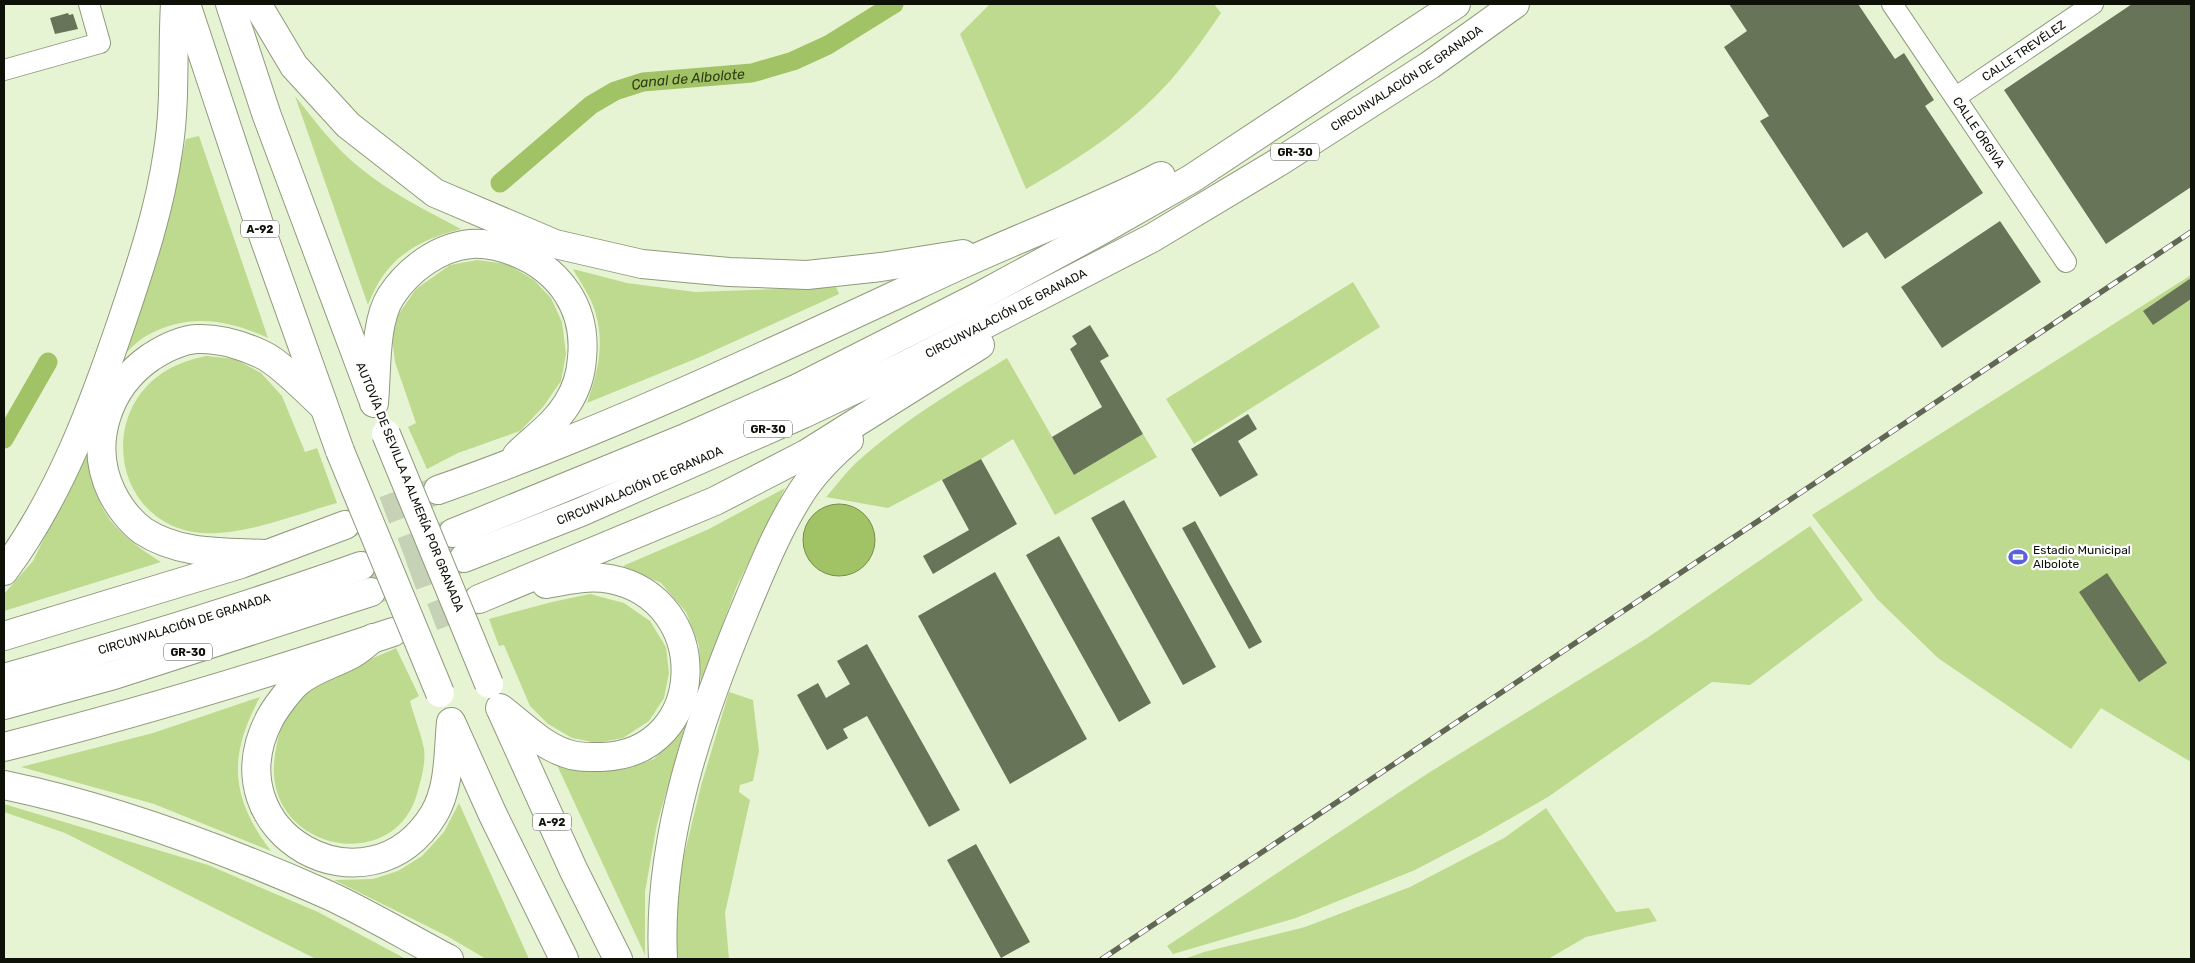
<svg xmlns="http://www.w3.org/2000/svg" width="2195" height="963" font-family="Rubik,sans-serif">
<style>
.green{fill:#bdda8f}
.water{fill:#a1c265;stroke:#758d49}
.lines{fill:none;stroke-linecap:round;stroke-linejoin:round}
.canal{stroke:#a1c265;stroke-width:19}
.building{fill:#687457}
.motorway-tunnel{stroke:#c6d2b5;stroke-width:28;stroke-dasharray:28 14;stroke-linecap:butt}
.minor-casing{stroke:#8e9a7c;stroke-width:22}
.motorway-casing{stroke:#8e9a7c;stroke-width:30}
.minor{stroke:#fff;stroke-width:20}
.motorway{stroke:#fff;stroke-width:28}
.rail-casing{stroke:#606755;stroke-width:5.5}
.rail{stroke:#fff;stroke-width:4;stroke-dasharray:11;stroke-linecap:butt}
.motorway-bridge-casing{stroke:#8e9a7c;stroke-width:30;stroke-linecap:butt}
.motorway-bridge{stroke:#fff;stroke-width:28}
.labels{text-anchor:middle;stroke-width:4.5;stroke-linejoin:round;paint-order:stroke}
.shield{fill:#fff;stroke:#565851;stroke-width:1}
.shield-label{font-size:11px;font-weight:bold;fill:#0d1107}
.street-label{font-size:12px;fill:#0d1107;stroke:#fff}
.poi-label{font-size:12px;fill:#0d1107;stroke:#fff;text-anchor:start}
.water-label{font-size:14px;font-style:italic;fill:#2e3b15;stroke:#fff}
</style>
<rect width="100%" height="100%" fill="#e7f4d4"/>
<path class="green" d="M990 4H1214L1221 13C1208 32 1195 51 1180 69 1139 120 1082 157 1026 189L960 34Z
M295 96C315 121 334 147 359 167 390 193 426 210 461 229 415 241 385 259 368 305Z
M199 136 268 338C226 319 188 313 146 336 139 340 132 347 126 353L158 259 186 139Z
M477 260 507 264 534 280 551 298 562 322 566 354 561 381 543 407 520 431 458 453 427 469 408 427 416 423 395 362 392 338 398 315 416 289 450 265Z
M573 269 627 283 695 292 836 287 839 294 700 357 587 403C598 372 605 344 595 311 591 297 580 282 573 269Z
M2191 275V762L2101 708 2071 749 1938 658 1877 599 1812 515Z
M1353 282 1380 327 1194 444 1166 399Z
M206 356 235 359 261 373 282 396 305 452 317 448 337 503C293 515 226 544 181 529 113 507 103 414 161 374 175 364 189 360 206 356Z
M1007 358 1074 475 1143 434 1157 457 1055 515 1013 439 981 459 888 508 826 497C836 486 845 473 856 463 902 421 955 390 1007 358Z
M89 446C90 459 91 473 94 485 102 522 131 543 161 562L4 611V594L33 561Z
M785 488 736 588 701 684 699 645 686 612 661 583 623 566 709 529Z
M1810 526 1863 600 1750 685 1712 682 1548 797 1478 837 1415 870 1296 918 1173 954 1167 946 1430 772 1647 638Z
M590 594 624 603 650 621 666 647 669 673 664 698 649 721 623 738 597 743 572 738 548 724 530 706 504 645 499 646 489 619 552 602Z
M396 648 419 696 410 701C414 717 421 733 424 749 426 763 421 780 417 794 393 878 260 849 275 755 277 741 281 724 289 711 307 683 366 662 396 648Z
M729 692 753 700 759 751 753 781 740 785 739 792 750 800 725 913 729 959H677L675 924 680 872 701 786Z
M260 697C228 756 230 797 271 851L154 804 21 767 153 733Z
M686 723 657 824 645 892V955L557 765 594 772 626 769 654 759Z
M459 803 529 959H486L447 936 334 880 373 879 398 871 422 856 444 832Z
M4 804 208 865 318 912 406 959H316L65 833 4 812Z
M1546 808 1616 912 1649 908 1657 921 1586 937 1548 959H1184L1204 952 1305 927 1410 887 1504 838Z"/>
<path class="water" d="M803 540a36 36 0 1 1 72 0a36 36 0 1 1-72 0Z"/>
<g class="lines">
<g class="canal">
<path id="s1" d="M500 183 591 105 615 91 643 82 752 73 793 61 828 45 894 4"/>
<path d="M4 439 48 362"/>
</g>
</g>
<path class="building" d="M1729 4H1858L1895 59 1904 53 1934 100 1925 106 1983 193 1885 259 1867 232 1843 248 1760 121 1769 116 1724 47 1747 31Z
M2132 4H2191V187L2106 244 2004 90Z
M68 13 69 15 73 14 78 29 55 34 50 18Z
M2000 221 2041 282 1942 348 1901 287Z
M2191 278V299L2153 325 2143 311Z
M1090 325 1109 356 1100 361 1143 434 1074 475 1052 437 1102 407 1070 349 1077 344 1072 336Z
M1248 414 1257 429 1238 441 1258 475 1220 497 1191 449Z
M981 459 1017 524 933 574 923 556 969 530 942 480Z
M1124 500 1216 667 1183 685 1091 518Z
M1195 521 1262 642 1249 649 1182 528Z
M1059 536 1151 703 1119 722 1026 555Z
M995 572 1087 739 1010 784 918 616Z
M2107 573 2167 663 2139 682 2079 592Z
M867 644 960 810 929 827 867 716 843 729 848 738 827 750 797 695 818 683 826 698 850 684 837 661Z
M976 844 1030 942 1001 958 947 860Z"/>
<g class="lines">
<path class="motorway-tunnel" d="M345 525 436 491
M363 566 452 533
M372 591 463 558
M393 632 479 599"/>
<g class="minor-casing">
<g id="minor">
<path id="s2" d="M1892 4 2066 262"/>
<path d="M4 70 100 43 89 4"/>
<path id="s3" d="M1956 97 2093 4"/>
</g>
</g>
<g class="motorway-casing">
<g id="motorway">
<path d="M186 4 258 221 340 451"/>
<path d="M230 4 267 116 372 397"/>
<path d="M257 4 294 66 348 125 435 193 555 244 642 264 729 272 807 275 881 267 963 254"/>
<path d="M374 403C377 373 374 322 391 296 408 270 438 247 471 244 485 243 502 247 515 252 560 270 587 308 582 358 581 374 576 390 567 404 554 425 534 438 517 455"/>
<path d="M438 490C616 427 786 346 958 266 1025 235 1094 210 1161 176"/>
<path d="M453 533 683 439 798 388 976 298 1098 232 1191 179 1456 4"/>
<path d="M265 554C223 552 180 555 143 531 131 522 119 507 112 493 88 444 107 387 151 357 165 348 180 340 197 339 220 338 242 345 263 355 280 363 308 392 323 406"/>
<path id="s4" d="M464 558 581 512 803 414 906 365 1152 238 1282 160 1430 65 1515 4"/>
<path d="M4 571C60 496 94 404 124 315 142 262 160 207 168 151 176 102 172 53 175 4"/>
<path d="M479 599 715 501 806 454 980 345"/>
<path d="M4 636 241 564 345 525"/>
<path d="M373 638C366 644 359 650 352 654 334 664 313 669 298 682 290 688 275 709 270 718 209 834 369 921 434 814 450 787 448 752 451 722"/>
<path id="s5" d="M4 678C124 644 243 608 361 566"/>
<path d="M4 705 114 675 371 592"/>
<path d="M500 708C520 723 541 745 565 753 577 758 589 757 602 757 710 753 714 599 610 579 589 575 567 580 546 584"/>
<path d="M502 712 573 869 618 959"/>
<path d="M452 724 493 815 564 959"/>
<path d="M4 747C135 714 264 675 393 632"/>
<path d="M4 785C115 808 224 849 328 895 369 914 409 938 449 959"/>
<path d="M663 959C657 840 700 717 745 609 763 566 781 521 807 484 819 468 834 453 849 440"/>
</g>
</g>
<use href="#minor" class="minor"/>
<use href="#motorway" class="motorway"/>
<g class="rail-casing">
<path id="rail" d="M1102 959 2191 232"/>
</g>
<use href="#rail" class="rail"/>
<g class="motorway-bridge-casing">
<path id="motorway-bridge" d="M386 434 489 684
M340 451 440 693"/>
</g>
<use href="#motorway-bridge" class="motorway-bridge"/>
</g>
<defs>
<g id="stadium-bare" transform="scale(1.5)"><path d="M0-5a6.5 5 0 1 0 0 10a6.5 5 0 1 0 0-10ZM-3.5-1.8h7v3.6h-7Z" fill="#5962d9" stroke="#fff" stroke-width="2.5" paint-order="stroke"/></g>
</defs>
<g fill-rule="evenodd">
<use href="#stadium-bare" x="2018" y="557"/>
</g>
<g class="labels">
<g class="shield">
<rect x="1271" y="143.5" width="48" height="17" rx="4"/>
<rect x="241" y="220.5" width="38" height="17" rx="4"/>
<rect x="744" y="420.5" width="48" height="17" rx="4"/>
<rect x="164" y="643.5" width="48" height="17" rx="4"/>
<rect x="533" y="813.5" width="38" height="17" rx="4"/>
</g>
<g class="shield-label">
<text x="1295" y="156">GR-30</text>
<text x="260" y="233">A-92</text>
<text x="768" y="433">GR-30</text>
<text x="188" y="656">GR-30</text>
<text x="552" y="826">A-92</text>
</g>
<g class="street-label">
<text dy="4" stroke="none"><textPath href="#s3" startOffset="82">CALLE TREVÉLEZ</textPath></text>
<text dy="4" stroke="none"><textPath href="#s4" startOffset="1060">CIRCUNVALACIÓN DE GRANADA</textPath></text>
<text dy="4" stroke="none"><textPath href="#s2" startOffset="155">CALLE ÓRGIVA</textPath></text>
<text dy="4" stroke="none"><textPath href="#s4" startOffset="595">CIRCUNVALACIÓN DE GRANADA</textPath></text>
<text dy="4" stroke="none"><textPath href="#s4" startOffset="190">CIRCUNVALACIÓN DE GRANADA</textPath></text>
<text transform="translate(410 487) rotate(68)" y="4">AUTOVÍA DE SEVILLA A ALMERÍA POR GRANADA</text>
<text dy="4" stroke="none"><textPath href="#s5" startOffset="188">CIRCUNVALACIÓN DE GRANADA</textPath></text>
</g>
<g class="poi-label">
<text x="2033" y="554">Estadio Municipal<tspan x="2033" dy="14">Albolote</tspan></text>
</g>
<g class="water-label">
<text dy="5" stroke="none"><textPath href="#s1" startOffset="222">Canal de Albolote</textPath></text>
</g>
</g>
<rect width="2195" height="963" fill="none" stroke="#0d1107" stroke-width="10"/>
</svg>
